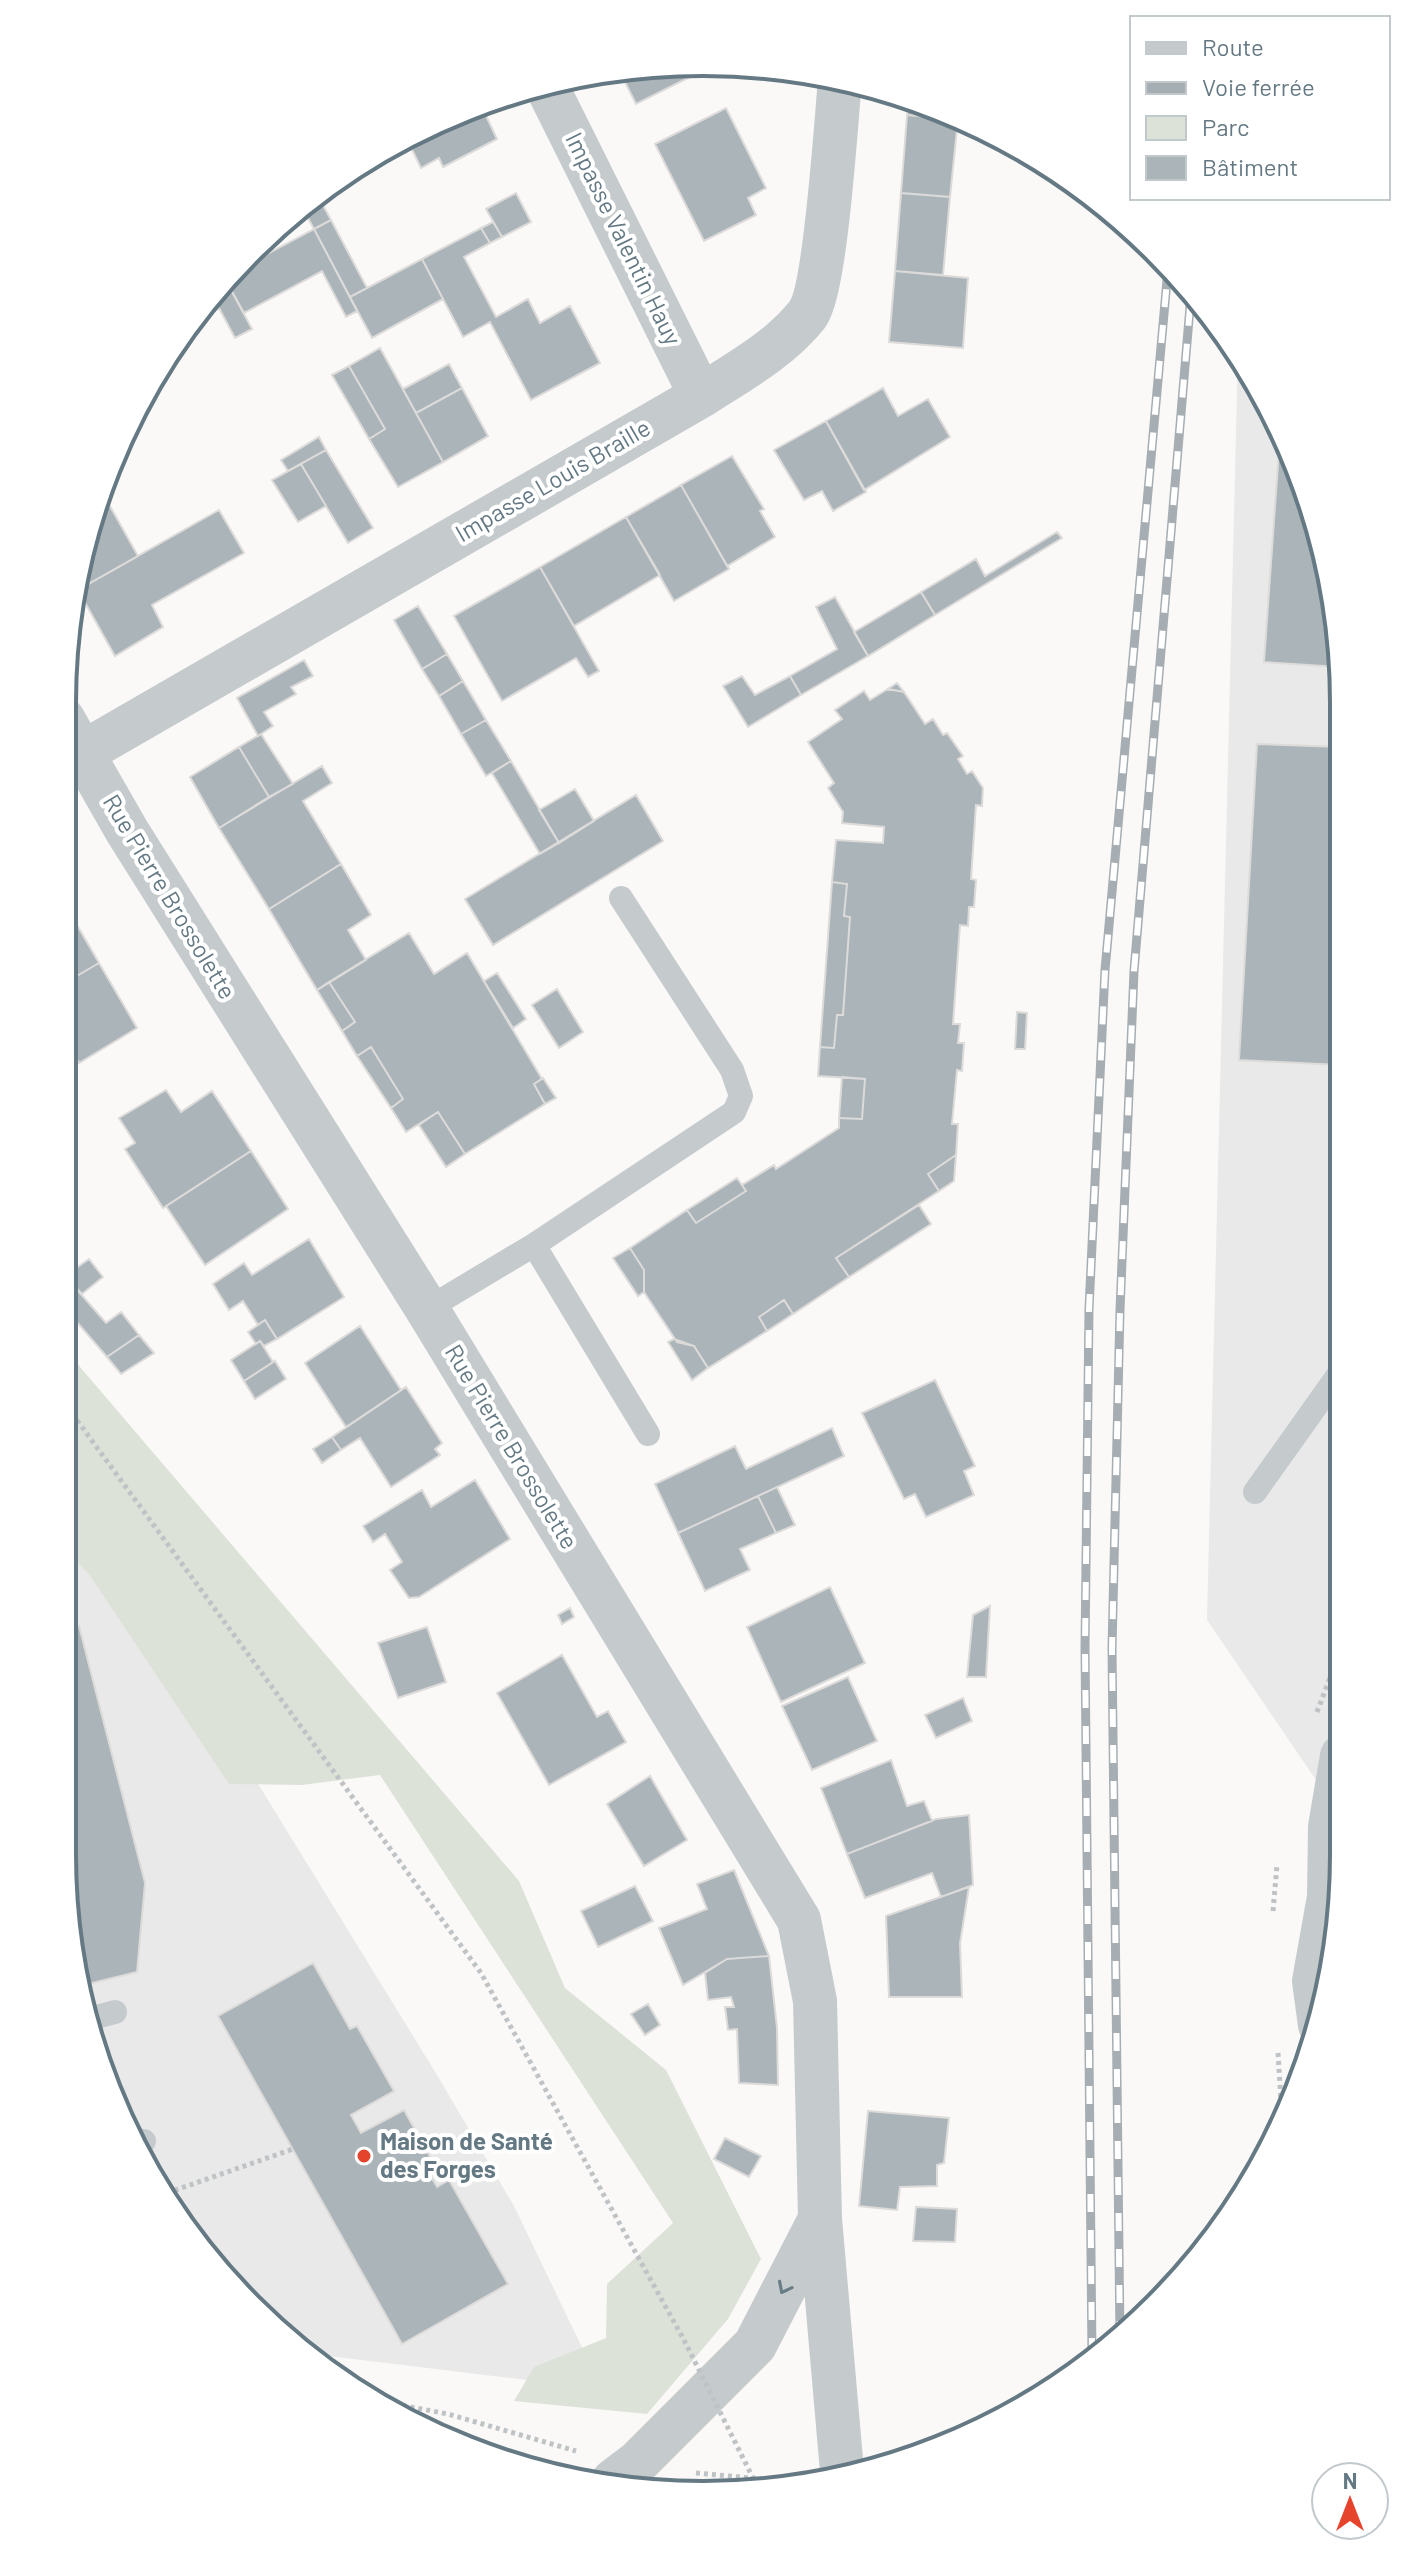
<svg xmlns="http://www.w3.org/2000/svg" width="1406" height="2557" font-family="Barlow,sans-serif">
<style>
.built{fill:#e8e9e8}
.green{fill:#dce2d8}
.building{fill:#aab4b9;stroke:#dcdbda;stroke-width:2}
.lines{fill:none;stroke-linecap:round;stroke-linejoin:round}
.path{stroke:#bfc3c5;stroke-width:5;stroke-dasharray:4 4;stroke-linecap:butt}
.service{stroke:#c5cbcd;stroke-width:24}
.minor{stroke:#c5cbcd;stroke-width:44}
.tertiary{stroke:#c5cbcd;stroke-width:44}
.rail-casing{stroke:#a6aeb3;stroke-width:9}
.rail{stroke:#fff;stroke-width:6;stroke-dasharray:18;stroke-linecap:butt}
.path-bridge{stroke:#bfc3c5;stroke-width:5;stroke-dasharray:4 4;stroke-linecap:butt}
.oneway{stroke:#697d87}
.poi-dot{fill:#e5432c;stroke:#fff;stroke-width:3}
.labels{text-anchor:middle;stroke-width:8;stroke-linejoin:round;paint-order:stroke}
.street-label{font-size:24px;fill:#647983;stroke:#fff}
.poi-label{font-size:24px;font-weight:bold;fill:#647983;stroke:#fff;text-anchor:start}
.rim{fill:none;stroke:#647983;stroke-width:4}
</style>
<rect width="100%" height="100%" fill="#faf9f7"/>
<path class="built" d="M1238 351 1310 497 1339 620 1342 1818 1207 1620Z
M62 1496 252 1774 437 2075 514 2206 602 2389 312 2354 195 2245 96 2060 62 1854Z"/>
<path class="green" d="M63 1347 519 1881 565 1988 666 2070 761 2259 728 2319 647 2414 514 2401 534 2367 606 2338 607 2284 673 2223 380 1775 302 1785 229 1784 89 1574 62 1546Z"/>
<path class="building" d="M661 63 694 64 698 73 636 104 619 70Z
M909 96 962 120 907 115Z
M481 105 497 139 443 167 439 158 421 168 406 137Z
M726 108 766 188 748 198 756 215 704 241 655 144Z
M907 115 958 119 950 197 901 193Z
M316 192 331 220 314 229 301 205Z
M516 193 531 222 502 237 486 209Z
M901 193 950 197 943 275 895 271Z
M331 220 367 288 350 297 314 229Z
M493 222 502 237 490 243 481 228Z
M481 228 490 243 464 257 496 317 528 299 540 323 570 306 600 363 531 400 490 322 463 337 422 259Z
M314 229 357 311 346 317 322 271 244 313 224 277Z
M422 259 443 299 372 338 350 297Z
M895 271 968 278 963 348 889 342Z
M224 277 252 329 235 338 219 308 200 319 197 314Z
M380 348 443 462 398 487 369 439 385 429 349 366Z
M449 364 462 388 416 413 403 389Z
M349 366 385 429 369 439 332 375Z
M462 388 488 436 443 462 416 413Z
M883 388 898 416 928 399 950 437 864 490 826 421Z
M826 421 866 492 833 511 822 491 804 500 774 450Z
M1280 436 1310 497 1339 620V667L1264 662Z
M319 437 326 450 288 471 281 460Z
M326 450 373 528 348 543 301 464Z
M732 456 764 509 760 511 775 537 727 566 681 485Z
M301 464 326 506 298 522 272 480Z
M681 485 729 569 674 601 626 517Z
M102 492 138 556 78 590 84 537Z
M219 510 244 553 152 605 163 627 115 656 78 590Z
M626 517 660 575 574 626 540 567Z
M1057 532 1062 538 935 615 921 592 976 559 985 576Z
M540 567 599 671 588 677 576 658 502 701 454 616Z
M921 592 935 615 868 656 854 632Z
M835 597 868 656 801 695 790 676 837 649 816 607Z
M418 606 447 654 422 669 394 620Z
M447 654 463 681 439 696 422 669Z
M304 660 313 676 291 687 296 694 264 712 273 726 258 736 237 698Z
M742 676 755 695 790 676 801 695 748 727 723 686Z
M463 681 486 720 461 734 439 696Z
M897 683 904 692 888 689Z
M888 689 904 692 925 724 933 719 943 735 947 733 963 756 958 759 967 774 972 771 983 788 982 806 976 805 971 879 976 880 974 907H969L968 926 960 925 953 1024H960L958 1043H964L962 1071 957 1070 952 1124H958L956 1155 928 1174 939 1191 836 1258 849 1277 793 1314 784 1300 759 1317 767 1331 708 1368 694 1346 677 1342 644 1292V1270L630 1248 687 1210 696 1223 746 1191 742 1185 774 1165 776 1169 839 1128V1118L862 1119 865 1079 818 1076 820 1047 834 1048 837 1015H843L850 917 844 916 847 884 832 882 836 840 883 843 884 827 842 823 843 812 828 788 834 783 808 742 842 719 835 710 864 691 870 700Z
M486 720 511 761 486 776 461 734Z
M261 734 293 784 269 797 239 747Z
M1257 744 1339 747 1340 1065 1239 1060Z
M239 747 269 797 219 828 190 777Z
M511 761 559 843 540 854 492 773Z
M322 766 332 783 303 801 341 864 269 909 219 828Z
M575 789 594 821 559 843 539 810Z
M636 795 663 841 493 945 465 899Z
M341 864 371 915 348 930 366 960 317 990 269 909Z
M832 882 847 884 844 916 850 917 843 1015H837L834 1048 820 1047Z
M63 901 99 963 63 984Z
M409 933 434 974 467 953 542 1079 534 1084 545 1104 465 1154 438 1112 406 1132 391 1108 403 1099 371 1047 357 1056 342 1031 355 1022 329 982Z
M99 963 137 1028 79 1063 63 1034V984Z
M497 973 526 1019 513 1028 484 981Z
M329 982 355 1022 342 1031 317 990Z
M557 989 583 1032 559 1048 532 1005Z
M1017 1012 1027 1013 1025 1049H1015Z
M371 1047 403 1099 391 1108 357 1056Z
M842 1077 865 1079 862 1119 839 1118Z
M543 1078 556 1098 545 1104 534 1084Z
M166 1090 181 1112 212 1091 251 1151 163 1208 125 1149 135 1143 119 1118Z
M438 1112 465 1154 446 1167 419 1125Z
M251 1151 288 1209 205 1265 166 1206Z
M956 1155 954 1181 939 1191 928 1174Z
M737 1178 746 1191 696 1223 687 1210Z
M919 1205 931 1224 849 1277 836 1258Z
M309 1239 344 1297 277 1339 265 1320 258 1325 243 1301 229 1310 213 1284 244 1263 252 1275Z
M630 1248 644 1270V1292L638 1296 613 1258Z
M89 1259 103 1277 82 1294 65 1276Z
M65 1276 106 1323 121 1312 139 1335 107 1357 63 1306Z
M784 1300 793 1314 767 1331 759 1317Z
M265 1320 277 1339 264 1346 260 1341 256 1344 248 1332Z
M360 1326 401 1390 346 1427 305 1363Z
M139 1335 154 1353 121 1374 107 1357Z
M674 1339 694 1346 708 1368 692 1380 668 1342Z
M260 1341 273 1362 244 1381 231 1360Z
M275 1361 286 1379 255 1399 244 1381Z
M935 1380 975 1466 964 1471 974 1495 926 1517 915 1494 904 1499 862 1413Z
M406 1387 442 1443 435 1449 440 1455 391 1487 360 1438 341 1450 332 1437Z
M832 1428 844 1456 678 1533 655 1484 735 1446 746 1469Z
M332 1437 341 1450 322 1463 313 1449Z
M475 1480 510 1539 419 1597 409 1598 390 1570 402 1562 385 1534 373 1542 363 1526 422 1490 431 1507Z
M777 1487 795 1525 776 1533 758 1496Z
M758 1496 776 1533 740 1549 750 1570 705 1591 678 1533Z
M830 1587 865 1663 781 1702 747 1627Z
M990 1606 986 1677H967L973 1615Z
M570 1608 574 1617 562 1624 558 1615Z
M79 1626 145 1883 137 1972 84 1985 62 1854V1630Z
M427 1627 446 1682 398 1698 378 1643Z
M562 1655 597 1717 608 1711 626 1742 549 1785 497 1693Z
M848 1677 877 1741 812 1770 782 1706Z
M963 1698 972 1721 936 1738 925 1715Z
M891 1760 907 1806 924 1801 932 1821 847 1854 821 1788Z
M650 1776 687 1840 644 1866 607 1804Z
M969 1815 973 1885 941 1897 932 1873 865 1898 847 1854 936 1819Z
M734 1870 769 1956 727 1959 683 1985 659 1928 707 1909 697 1884Z
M635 1886 653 1921 598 1947 581 1911Z
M969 1887 960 1943 962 1997H889L886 1916Z
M769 1956 777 2028 778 2085 739 2083 737 2029 728 2030 725 2007H734L731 1997 708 2000 705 1973 727 1959Z
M313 1963 350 2029 357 2026 394 2091 351 2115 361 2133 404 2110 434 2164 426 2168 437 2187 449 2180 508 2284 402 2344 218 2016Z
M648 2004 660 2025 645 2035 631 2014Z
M868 2111 949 2118 944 2163 937 2165V2186L900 2187 897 2210 859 2206Z
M725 2138 761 2156 749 2177 714 2159Z
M916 2207 957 2209 955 2242 913 2241Z"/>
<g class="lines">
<path class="path" d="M63 1401 481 1973 684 2340
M1317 1712 1342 1646
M1273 1911 1277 1865
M1278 2053 1282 2118
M167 2193 293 2149
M379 2401 448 2414 576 2451
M696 2473 794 2482"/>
<path class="service" d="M534 1245 648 1434
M427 1309 534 1245 734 1112 741 1096 732 1070 621 898
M1255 1492 1341 1371
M89 2019 115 2012
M140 2142 144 2141"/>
<path class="minor" d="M545 83 701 396
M63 719 127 831 427 1309 799 1920 815 2001 820 2219 842 2471
M82 753 701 396C738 372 779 350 807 315 826 290 836 121 840 80
M613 2481 638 2462 755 2345 820 2219"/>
<path class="tertiary" d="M1320 2025 1314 1981 1329 1897 1330 1827 1342 1756"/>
<g class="rail-casing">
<path id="rail" d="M1120 2339 1112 1649 1120 1310 1134 971 1191 295
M1092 2356 1085 1648 1089 1309 1105 970 1168 269"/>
</g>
<use href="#rail" class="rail"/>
<path class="path-bridge" d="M684 2340 759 2490"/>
</g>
<defs><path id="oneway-chevron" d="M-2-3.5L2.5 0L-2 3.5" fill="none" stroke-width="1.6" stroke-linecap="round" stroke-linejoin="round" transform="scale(2)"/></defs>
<use class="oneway" href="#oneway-chevron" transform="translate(784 2288) rotate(117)"/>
<circle class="poi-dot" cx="364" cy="2156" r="8"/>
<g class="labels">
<g class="street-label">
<text transform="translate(623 239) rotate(64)" y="8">Impasse Valentin Hauy</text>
<text transform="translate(553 481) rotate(-30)" y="8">Impasse Louis Braille</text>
<text transform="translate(169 897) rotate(59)" y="8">Rue Pierre Brossolette</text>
<text transform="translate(511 1447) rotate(59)" y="8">Rue Pierre Brossolette</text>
</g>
<g class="poi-label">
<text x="380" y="2150">Maison de Santé<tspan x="380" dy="28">des Forges</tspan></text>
</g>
</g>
<path d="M0 0H1406V2557H0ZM703 76H703A627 627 0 0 1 1330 703V1854A627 627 0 0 1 703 2481H703A627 627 0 0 1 76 1854V703A627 627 0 0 1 703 76Z" fill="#fff" fill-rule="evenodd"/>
<path class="rim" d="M703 76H703A627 627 0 0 1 1330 703V1854A627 627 0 0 1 703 2481H703A627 627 0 0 1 76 1854V703A627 627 0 0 1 703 76Z"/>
<rect x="1130" y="16" width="260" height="184" fill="#ffffff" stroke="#c1c9cd" stroke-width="2"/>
<rect x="1146" y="42" width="40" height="12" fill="#c5cbcd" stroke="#c1c9cd" stroke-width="2"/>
<text x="1202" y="56" font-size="24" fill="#647983">Route</text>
<rect x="1146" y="82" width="40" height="12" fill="#a6aeb3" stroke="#c1c9cd" stroke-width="2"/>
<text x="1202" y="96" font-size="24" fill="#647983">Voie ferrée</text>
<rect x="1146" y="116" width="40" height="24" fill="#dce2d8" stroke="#c1c9cd" stroke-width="2"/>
<text x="1202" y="136" font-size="24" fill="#647983">Parc</text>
<rect x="1146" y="156" width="40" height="24" fill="#aab4b9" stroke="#c1c9cd" stroke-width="2"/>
<text x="1202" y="176" font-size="24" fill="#647983">Bâtiment</text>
<g transform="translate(1350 2501)"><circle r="38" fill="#ffffff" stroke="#c1c9cd" stroke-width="2"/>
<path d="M0-6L14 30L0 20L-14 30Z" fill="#e5432c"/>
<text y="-12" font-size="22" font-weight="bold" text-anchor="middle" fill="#647983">N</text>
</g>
</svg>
